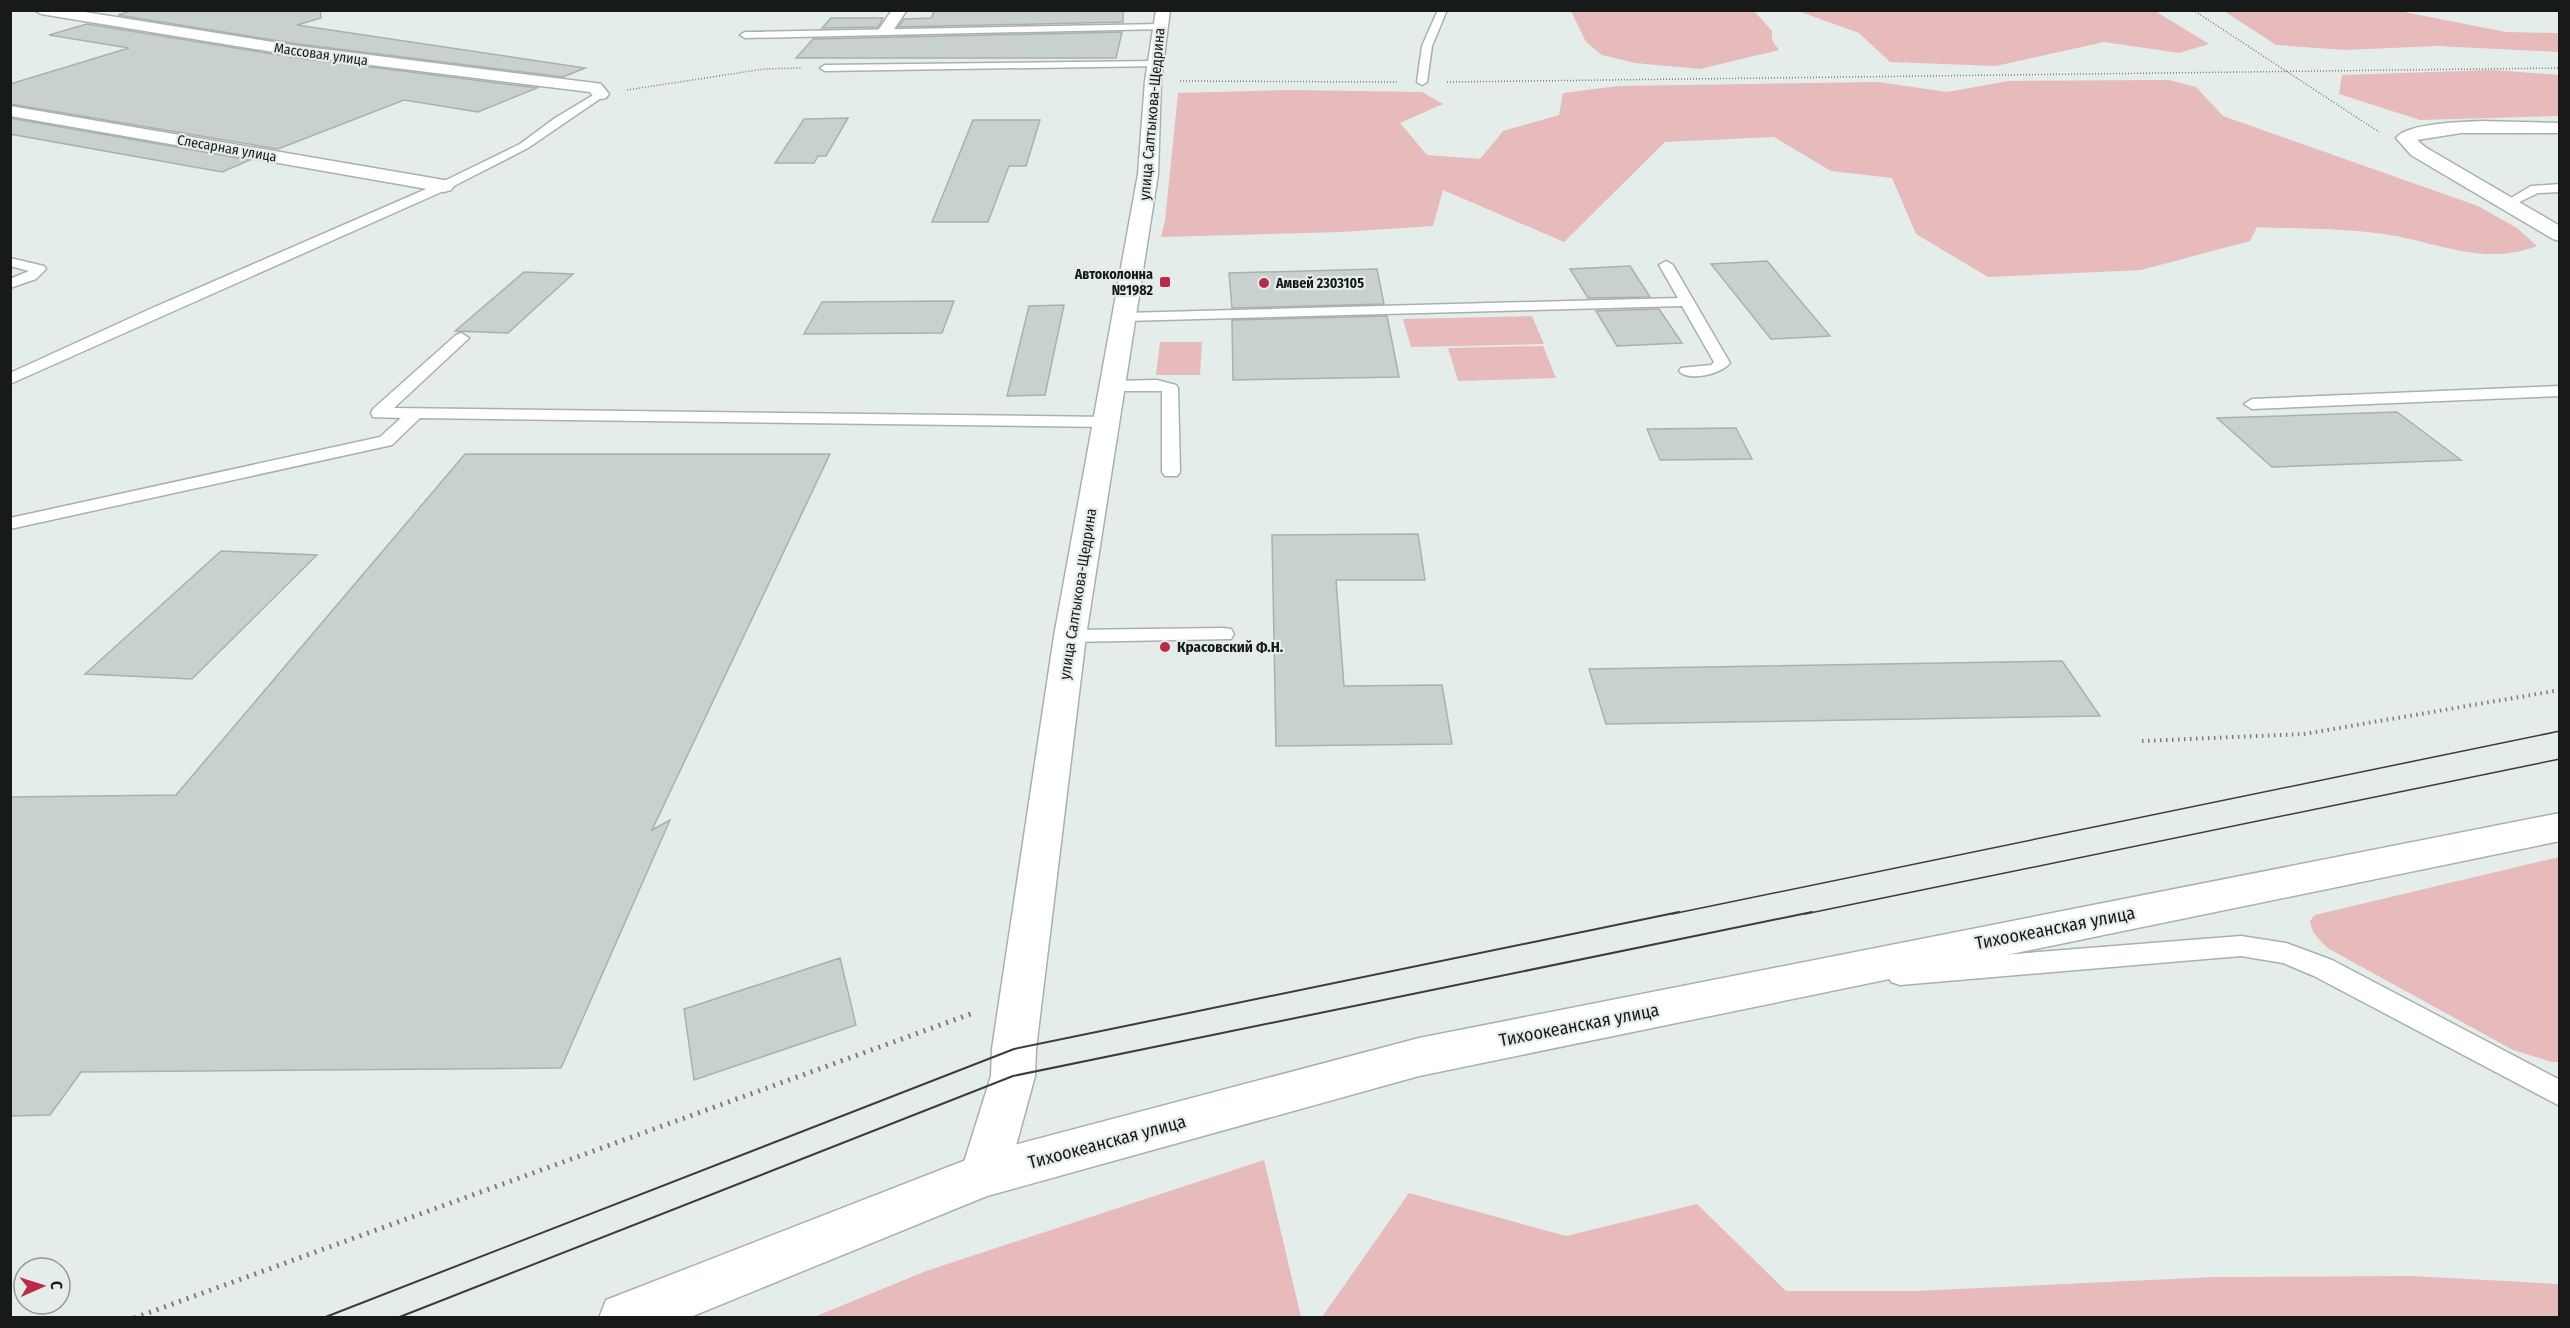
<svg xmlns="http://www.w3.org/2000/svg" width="2570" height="1328" font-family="'Fira Sans Condensed',sans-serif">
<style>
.green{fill:#e7babc}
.building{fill:#c8d1cf;stroke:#a9b1b0;stroke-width:1.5}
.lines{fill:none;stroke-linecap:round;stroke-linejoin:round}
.service-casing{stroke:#a8b1af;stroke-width:3}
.minor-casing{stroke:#a8b1af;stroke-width:3}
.tertiary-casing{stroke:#a8b1af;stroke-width:3}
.primary-casing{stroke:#a8b1af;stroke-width:3}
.path-far2{stroke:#797e7d;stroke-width:1.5;stroke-dasharray:1 2;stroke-linecap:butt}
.path-far1{stroke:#797e7d;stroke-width:4;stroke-dasharray:1.5 4.5;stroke-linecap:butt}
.path{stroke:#797e7d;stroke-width:5;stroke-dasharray:2 6;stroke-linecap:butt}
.service{fill:#fff;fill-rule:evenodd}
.minor{fill:#fff;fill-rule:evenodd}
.tertiary{fill:#fff;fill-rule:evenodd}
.primary{fill:#fff;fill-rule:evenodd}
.tram-far1{stroke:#393d3c;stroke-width:1.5}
.tram{stroke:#393d3c;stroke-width:2}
.poi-dot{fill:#bb2a47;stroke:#e5edeb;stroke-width:2}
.labels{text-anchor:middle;stroke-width:4.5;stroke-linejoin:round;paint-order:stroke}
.far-street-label{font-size:14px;fill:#171a19;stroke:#e5edeb}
.far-poi-label{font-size:14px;font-weight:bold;fill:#171a19;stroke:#e5edeb;text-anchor:end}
.street-label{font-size:15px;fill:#171a19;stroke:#e5edeb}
.poi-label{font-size:15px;font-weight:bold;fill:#171a19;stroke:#e5edeb;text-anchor:start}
.near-street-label{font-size:18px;fill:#171a19;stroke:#e5edeb}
</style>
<rect width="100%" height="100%" fill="#e5edeb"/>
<path class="green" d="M1571 11H1754L1772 31V40L1779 50 1700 69 1635 63 1602 55 1586 42Z
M1798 11H2155L2209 44 2179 53 2104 42 1996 66 1890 62 1859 33Z
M2224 11H2399L2506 32 2559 33V52L2437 46 2345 50 2276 45Z
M2493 70 2559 75V116L2420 120 2339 94 2342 75Z
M2169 80 2196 87 2223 116 2478 206 2517 228 2537 246C2480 268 2432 239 2376 233 2337 228 2297 229 2257 227L2250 241 2141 270 1988 277 1916 234 1892 178 1831 171 1774 137 1665 142 1564 242 1443 190 1433 226 1342 232 1161 237 1165 221 1178 93 1290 90 1422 92 1443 104 1400 123 1427 155 1480 159 1503 131 1559 115 1563 93 1618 86 1878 82 1947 92 2009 81Z
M1532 316 1544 344 1411 347 1403 319Z
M1160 342H1202L1200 375H1156Z
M1543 346 1556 378 1458 381 1448 348Z
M2559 857V1062H2552L2513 1050 2329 949C2319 940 2312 934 2310 921L2315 915Z
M1264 1160 1301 1317H814L926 1271Z
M1409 1193 1566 1236 1697 1204 1786 1291H1915L2215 1277 2411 1276 2559 1284V1317H1322Z"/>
<path class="building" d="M134 10H320L321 18 297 25 585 68 563 77 298 44 118 15Z
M935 10H1123V22L898 27 904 19 931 18Z
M831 18H883L878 27 822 28Z
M87 24 298 58 537 88 478 112 404 100 278 149 10 104V84L129 48 49 35Z
M1122 32 1116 58H796L813 39Z
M10 118 250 160 222 172 10 134Z
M848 118 826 156H818L814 163H775L804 119Z
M973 120H1040L1026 166H1009L988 222H932Z
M1767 261 1830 336 1771 339 1711 264Z
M1630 266 1650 297 1588 298 1570 269Z
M1377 269 1384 304 1232 308 1229 273Z
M524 272 573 274 508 333 455 331Z
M954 301 942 333 804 334 822 302Z
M1064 305 1045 395 1007 396 1029 306Z
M1659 309 1682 343 1617 346 1596 311Z
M1387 316 1399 377 1233 380 1232 320Z
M2397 412 2461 460 2272 467 2217 418Z
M1736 428 1752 459 1660 460 1647 429Z
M465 454H830L652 830 670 820 561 1068 81 1072 50 1115 10 1116V797L176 795Z
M1418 534 1425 580H1336L1344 686 1442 685 1452 744 1276 746 1272 535Z
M221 551 317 555 192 679 85 674Z
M2062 661 2100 716 1606 724 1589 669Z
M840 958 856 1025 694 1080 684 1009Z"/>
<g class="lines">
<g class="service-casing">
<path id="service" d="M1438 10H1447L1432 46 1427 82 1422 85 1417 82 1422 46Z
M1160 24 1163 25V29L745 38 740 35 745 32Z
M1156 61 1161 64 1160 66 825 71 820 68 825 65Z
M600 91 605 94 604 96 528 148 448 189 10 384V373L150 309 440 183 520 144 555 118Z
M2560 184V192L2538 193 2507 208 2501 204 2531 186Z
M10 258 44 266 46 269 36 279 10 288V279L29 271 10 266Z
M1666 261 1673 265 1730 363C1721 374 1689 382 1679 371L1681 368 1711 365 1714 362 1682 306 1125 321 1118 317 1125 313 1678 298 1659 265Z
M461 333 469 338 466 341 394 408 1108 417 1116 422 1108 427 420 418 392 445 10 529V518L380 437 401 418 373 417 371 413 373 409 456 335Z
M1157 380 1176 385 1178 388 1180 472 1177 476H1165L1162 472V391H1113L1105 386 1113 381Z
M2560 386V396L2252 409 2244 404 2252 399Z
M1224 628 1231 629 1234 634 1231 639 1070 642 1063 641 1060 636 1063 631 1070 630Z
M2241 936 2286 943 2332 960 2560 1080V1106L2314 976 2283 963 2241 956 1900 985 1891 982 1887 974 1891 966 1900 963Z"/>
</g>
<g class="minor-casing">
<path id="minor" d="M34 10H72L298 46 595 83 601 84 609 94 606 98C598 100 595 99 590 92L298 56 41 14Z
M892 10H907L890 35H880L877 32Z
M10 106 444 180 451 182 454 186 451 190 444 192 10 116Z
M2481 121 2560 123V133H2461L2417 140 2425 147 2560 226V241L2553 239 2411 155 2396 138C2407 123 2463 122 2481 121Z"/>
</g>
<g class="tertiary-casing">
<path id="tertiary" d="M1156 10H1170L1161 81 1158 174 1086 636 1036 1049 1035 1076 1008 1175 1001 1190 984 1197 967 1190 960 1175 991 1076 992 1049 1054 636 1138 174 1145 81Z"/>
</g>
<g class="primary-casing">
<path id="primary" d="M2560 813V841L1419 1076 987 1196 688 1318H599L606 1300 984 1153 1419 1038Z"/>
</g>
<path class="path-far2" d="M2193 10 2379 132
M1180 81 1398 82
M1447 82 2560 68
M627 90 764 69 801 68"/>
<path class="path-far1" d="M2142 741 2304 734 2560 690"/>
<path class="path" d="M134 1318 976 1012"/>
<use href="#service" class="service"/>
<use href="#minor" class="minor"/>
<use href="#tertiary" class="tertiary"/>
<use href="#primary" class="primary"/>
<path class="tram-far1" d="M1672 914 2560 731
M1805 914 2560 759"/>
<path class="tram" d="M323 1318 1014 1049 1679 912
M397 1318 1013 1076 1812 912"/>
</g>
<g class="poi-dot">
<rect x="1159" y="276" width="12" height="12" rx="3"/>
<circle cx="1264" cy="283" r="6"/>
<circle cx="1165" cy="647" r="6"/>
</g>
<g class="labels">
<g class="far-street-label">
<text transform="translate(321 54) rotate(8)" y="5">Массовая улица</text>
<text transform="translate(227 148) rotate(10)" y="5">Слесарная улица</text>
</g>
<g class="far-poi-label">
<text x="1153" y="279">Автоколонна<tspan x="1153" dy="16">№1982</tspan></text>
<text x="1276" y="288" text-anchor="start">Амвей 2303105</text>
</g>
<g class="street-label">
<text transform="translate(1152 114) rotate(-85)" y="5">улица Салтыкова-Щедрина</text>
<text transform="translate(1078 594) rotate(-81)" y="5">улица Салтыкова-Щедрина</text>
</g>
<g class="poi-label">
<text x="1177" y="652">Красовский Ф.Н.</text>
</g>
<g class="near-street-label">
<text transform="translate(2055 928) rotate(-11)" y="6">Тихоокеанская улица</text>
<text transform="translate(1579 1025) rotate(-11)" y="6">Тихоокеанская улица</text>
<text transform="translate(1107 1142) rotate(-15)" y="6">Тихоокеанская улица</text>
</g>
</g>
<rect width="2570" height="1328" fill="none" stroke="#171a19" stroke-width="24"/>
<g transform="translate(42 1286) rotate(87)"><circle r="28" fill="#e5edeb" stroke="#939997" stroke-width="1.5"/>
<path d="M0-4.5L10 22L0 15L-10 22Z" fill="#bb2a47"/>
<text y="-9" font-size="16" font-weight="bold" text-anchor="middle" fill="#171a19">С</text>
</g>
</svg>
